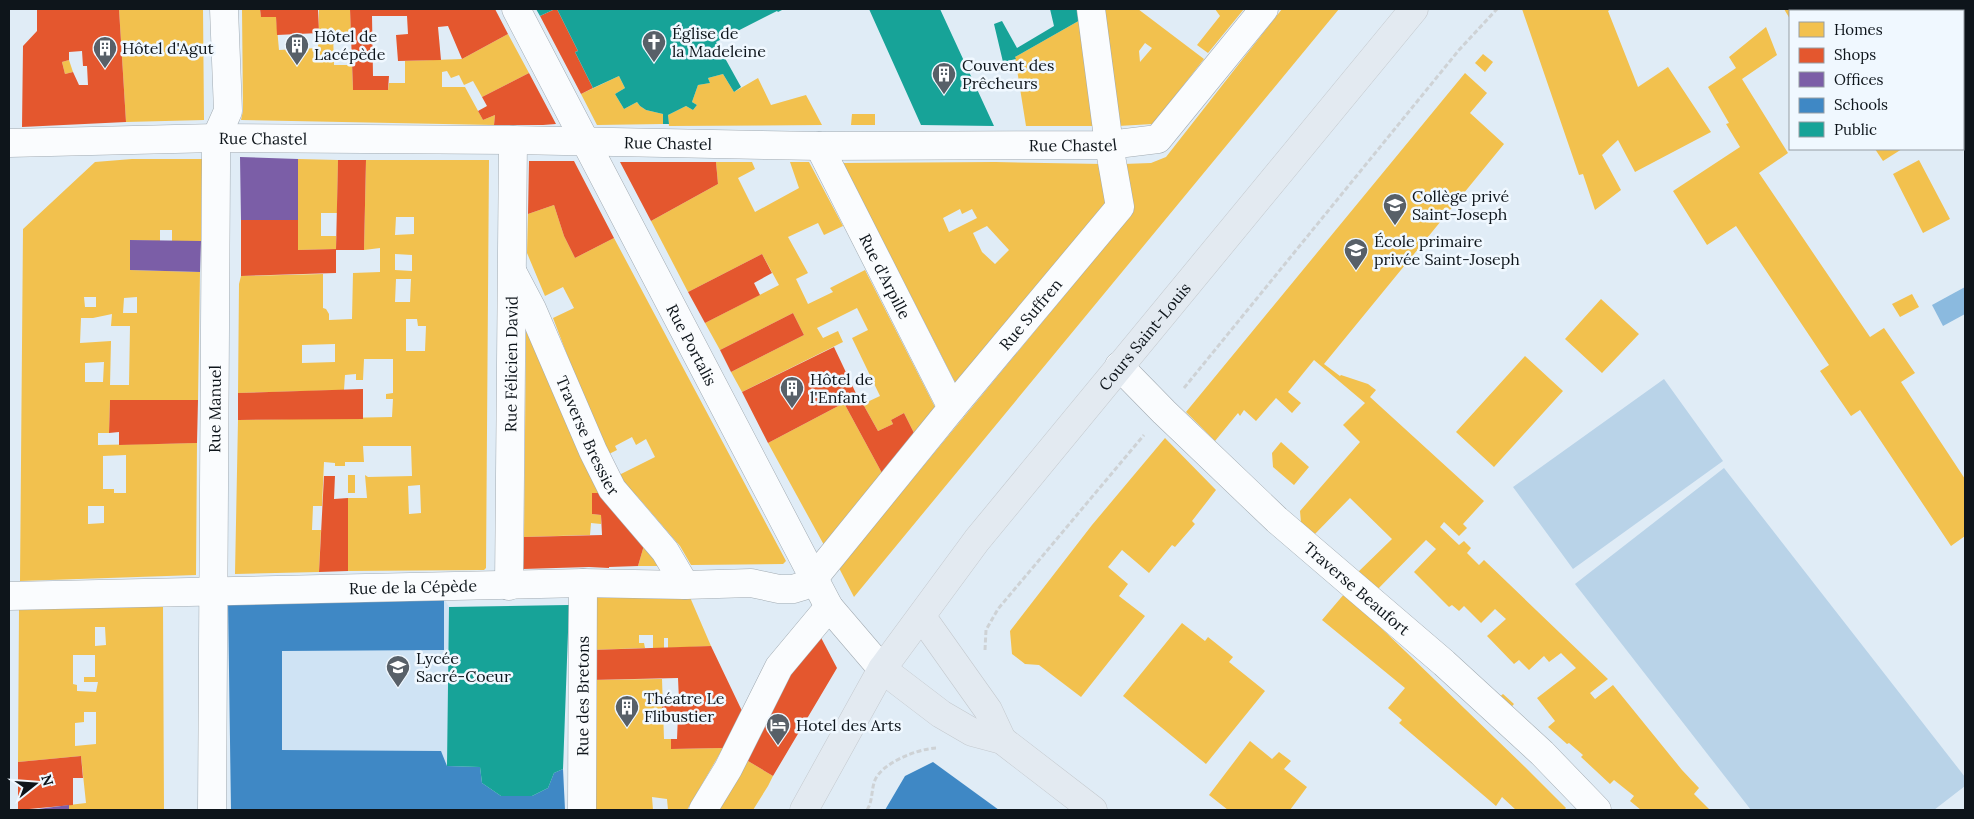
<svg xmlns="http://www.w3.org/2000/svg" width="1974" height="819" font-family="Lora,serif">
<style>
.built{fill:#cfe3f4}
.green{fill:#b9d3e8}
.water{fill:#8bbadf}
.homes{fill:#f2c14e;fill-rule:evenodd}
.shops{fill:#e4572e;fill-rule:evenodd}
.offices{fill:#7b5ea7}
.schools{fill:#3f88c5}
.public{fill:#17a398}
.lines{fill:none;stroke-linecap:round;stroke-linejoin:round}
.minor-casing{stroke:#a2abb2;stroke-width:29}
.major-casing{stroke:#c4c9ce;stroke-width:29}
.path{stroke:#ced2d5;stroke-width:3;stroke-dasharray:5 2.5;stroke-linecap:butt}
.minor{stroke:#fafcfe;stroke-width:28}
.major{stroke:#e3eaf1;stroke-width:28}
.labels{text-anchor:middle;stroke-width:5;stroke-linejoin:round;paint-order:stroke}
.poi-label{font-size:16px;fill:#0e151b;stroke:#f0f8ff;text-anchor:start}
.street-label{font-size:16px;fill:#0e151b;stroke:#f0f8ff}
</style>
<rect width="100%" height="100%" fill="#e0ecf6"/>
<path class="built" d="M444 598 449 607 569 605 563 769 565 810H231L228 600Z"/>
<path class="green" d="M1664 379 1723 461 1573 569 1513 487Z
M1724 468 1965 777V786L1934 810H1751L1575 584Z"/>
<path class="water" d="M1965 287V314L1943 326 1932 305Z"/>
<path class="homes" d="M119 9H203L204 120 126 122Z
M242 9H260L261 17H276L279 50 318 48 319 9H350L351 34 333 33 334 65H352L353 90H388L389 83H405V61L462 59 508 34 529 73 482 97 473 81 464 85 459 75 451 78 447 71 442 72V87H465L483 120 495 115 494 125 241 120 243 111Z
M1103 9H1138L1204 59 1153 124 1118 126ZM1145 43 1152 48 1140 62 1139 51Z
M1215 9H1244L1208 53 1197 45 1220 16Z
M1282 9H1339L854 597 839 568 1131 215 1123 164 1151 163 1166 157Z
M1522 9H1611L1608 11 1638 87 1668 67 1711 132 1635 172 1618 140 1602 155 1621 190 1595 210 1583 174 1579 175Z
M1784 9H1817L1819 11H1790V19Z
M1869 9H1886L1887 11H1870Z
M1082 19 1096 126H1026L1015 57Z
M1766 27 1777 55 1742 79 1788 153 1759 173 1870 337 1884 328 1915 373 1901 382 1965 479V536L1951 546 1860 410 1851 416 1820 371 1829 365 1736 226 1707 245 1673 191 1740 147 1726 124 1729 123 1708 87 1736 68 1729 57Z
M1483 54 1493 62 1485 72 1475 63Z
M69 60 73 72 65 74 62 62Z
M1465 73 1487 93 1470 113 1504 144 1324 364 1340 376 1341 375 1368 384 1376 390 1370 397 1484 501 1463 524 1467 528 1459 536 1444 522 1440 527 1459 545 1464 541 1471 548 1467 553 1479 565 1484 560 1608 679 1590 693 1595 699 1613 685 1682 770 1699 788 1694 794 1710 810H1641L1630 801 1634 796 1614 780 1610 784 1581 757 1583 755 1569 743 1567 744 1548 727 1555 721 1537 698 1576 668 1561 653 1549 662 1544 656 1529 670 1519 660 1514 664 1487 636 1506 619 1495 609 1481 623 1464 606 1459 611 1452 605 1449 607 1414 572 1436 549 1426 540 1374 593 1355 575 1392 539 1350 498 1314 535 1301 523 1300 511 1360 442 1343 425 1365 403 1314 360 1288 392 1301 403 1292 413 1276 398 1256 421 1244 410 1240 416 1238 413 1215 441 1186 412Z
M723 74 734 92 758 78 771 105 806 95 822 125 669 126 668 115 686 106 693 110 697 105 692 102 698 85 710 83 708 78Z
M619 76 625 88 615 94 624 109 637 102 640 106 646 110 663 114V124L597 125 581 94Z
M852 114H875V125H851Z
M1875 149H1902L1883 161Z
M132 159H202L201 241H172V230H160V241L130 240V270L200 272 198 400H110L109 433H98V445L197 443 196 575 20 581 23 229 95 162ZM84 297H96V307H85ZM137 297V313H123L124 298ZM112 314 111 326H130L129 385H110L111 341 80 343 81 318H93ZM104 362 103 382H85V363ZM126 455V493H114V489H103V456ZM88 506H104V523L88 524Z
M298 159 338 160 337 213H321V236H336V249L298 250Z
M366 160H489L486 568 484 570 348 571V498H367L365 475 368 477 412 476 411 446H363L364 462H345V466H335V463L324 462 322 506H313L312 530H321L319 572 235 574 238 420 392 417 393 399H386V394L393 393V359H364L363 380H356V374L345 375 344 390 238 393 239 284 241 276 323 274V308L326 309 329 314V320L352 319 353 273 380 272V248L364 250ZM396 217H414V234L395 235ZM395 254 412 255V271L395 270ZM396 279H411L410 302H395ZM406 319H417L418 326H426L425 351H406ZM335 344V362L302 363V345ZM420 485 421 513 409 514 408 486Z
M1919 160 1950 219 1923 233 1893 174Z
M716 162H752L755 169 738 178 755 212 799 188 790 162H809L843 226 824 235 818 223 788 237 808 273 796 279 808 304 833 292 830 288 865 270 936 409 915 435 904 413 891 420 893 424 878 431 863 404 880 396 852 338 868 330 857 308 817 328 823 338 838 331 843 342 742 392 731 372 804 335 793 313 720 350 705 323 779 285 762 254 688 292 651 221 718 184Z
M995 162 1103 164 1112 208 957 386 843 163ZM960 209 962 214 972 209 977 218 949 232 943 218ZM987 226 1009 250 995 264 982 252 973 233Z
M554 205 564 236 575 258 614 238 786 561 783 564 691 565 680 546 637 496 623 483 619 475 655 457 646 439 636 445 632 437 615 446 617 450 609 454 584 399 553 318 574 308 563 287 545 296 527 253 528 214Z
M1912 294 1919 307 1900 317 1892 304Z
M1601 299 1639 334 1602 373 1565 339Z
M526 332H538L608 493H592V514L601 515V524L591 523 590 535 524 537Z
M1525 356 1563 391 1494 467 1456 432Z
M844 403 883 475 824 545 768 443Z
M1165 438 1216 490 1192 521 1195 524 1175 547 1172 545 1149 573 1122 550 1108 567 1128 584 1119 596 1145 616 1081 697 1039 665 1025 664 1012 654 1010 631 1092 525Z
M1281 442 1309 467 1294 485 1273 467 1272 453Z
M348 475H355V493H348Z
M647 535 660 566H638Z
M1345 593 1525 767 1566 808 1564 810H1516L1502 797 1496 806 1399 723 1402 720 1388 708 1405 688 1322 620Z
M591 595H689L711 646 668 648V638H664V648H653V635H639V643H644L645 648 591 650Z
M163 606 164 810H69V805L86 803 81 756 18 762 19 609ZM95 627H105L106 645 95 646ZM73 655H95V677H84V682H98L96 692 77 691V685L73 684ZM84 712H96V744L75 746V723L84 722Z
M1182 623 1205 641 1208 637 1233 657 1229 662 1265 691 1206 764 1123 696Z
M662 679 664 739H671V749L723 748 687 810H668L667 799 652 797 653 810H591V680Z
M1503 694 1514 704 1504 715 1492 703Z
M1250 741 1272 759 1279 752 1291 761 1284 769 1307 787 1290 810H1228L1209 795Z
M743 758 773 776 768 786 753 810H713Z"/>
<path class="shops" d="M39 9H119L126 122 22 127 23 46 37 31V10ZM82 51 83 66H87L88 85H79L73 72 65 74 62 62 69 60V52Z
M260 9H318L319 33 277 35 276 17H261Z
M350 9H495L508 34 462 59 448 26 438 27 441 60 398 61 396 35 408 34 407 16H372L373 76H389L388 90H353Z
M555 9H557L578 51 575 52 593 88 581 94 540 16Z
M529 73 556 124 543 125H494L495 115 483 120 478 111 487 106 482 97Z
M338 160H366L364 250H336V273L241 276V220H298V250L336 249Z
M529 161H574L614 238 575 258 564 236 554 205 528 214Z
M620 162H716L718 184 651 221Z
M762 254 772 273 754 283 760 295 705 323 688 292Z
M793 313 804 335 731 372 720 350Z
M834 347 861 404H863L878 431 893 424 891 420 904 413 915 435 883 475 844 403 768 443 742 392Z
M363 389V419L238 420V393Z
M110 400H198L197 443 119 445V432L109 433Z
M324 476H335L334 499 348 498V571L319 572Z
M592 493H608L647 535 638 566 609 567V568L589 567 523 569 524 537 602 535 601 515 592 514Z
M817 630 837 668 773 776 743 758 779 675Z
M711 646 743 713 723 748 671 749V739H677L678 715H662V703L679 701 678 678 591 680V650Z
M81 756 83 778H73V805L18 810V762Z"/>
<path class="offices" d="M240 157 298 159V220H241Z
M130 240 201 241 200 272 130 270Z
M69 805V810H38V809Z"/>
<path class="schools" d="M444 598V650L282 651V750L441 751 447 766 480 767 482 783 501 796H532L548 788 554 773 563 769 565 810H231L228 600Z
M933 762 999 810H885L905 776Z"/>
<path class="public" d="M536 9H555L540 16Z
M557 9H784L778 12 777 11 716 42 741 87 734 92 723 74 708 78 710 83 698 85 692 102 697 105 693 110 686 106 668 115 669 124H663V114L646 110 640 106 637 102 624 109 615 94 625 88 619 76 593 88 575 52 578 51Z
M869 9H940L994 126 921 125Z
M1050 9H1080L1082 19 1015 57 1016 59 1003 62 994 24 1002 21 1017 48 1054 26Z
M569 605 563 769 554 773 548 788 532 796H501L482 783 480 767 447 766 449 607Z"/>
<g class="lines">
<g class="minor-casing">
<g id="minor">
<path id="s1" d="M516 9 829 607 882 669"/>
<path id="s2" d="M9 143 216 138 513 140 819 146 1109 145 1158 139 1264 9"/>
<path id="s3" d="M819 146 952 408"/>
<path id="s4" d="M513 273 532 309 593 451 612 489 665 551 685 585"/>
<path id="s5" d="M1119 366 1164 412 1277 520 1444 663 1542 753 1597 810"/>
<path id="s6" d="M509 586 513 140"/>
<path id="s7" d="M9 596 583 583 685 585 751 583 779 589H793L803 586 814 578 952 408 1120 207 1109 145 1091 9"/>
<path id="s8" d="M212 810 216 167V138L228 111 224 9"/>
<path id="s9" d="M582 810 583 583"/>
<path d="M703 810 728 769 779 667 829 607"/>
</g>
</g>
<g class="major-casing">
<g id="major">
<path d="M922 617 988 710 1002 740"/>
<path d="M882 669 941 714 972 732 1002 740 1093 810"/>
<path id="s10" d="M804 810 882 669 977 540 1414 9"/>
</g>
</g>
<path class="path" d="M1184 388 1459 50 1497 9
M985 650 986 630 998 609 1144 435
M867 810C873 801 871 790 875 780 883 762 918 749 936 748"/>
<use href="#minor" class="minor"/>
<use href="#major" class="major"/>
</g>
<defs>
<g id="church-pin" transform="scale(1.25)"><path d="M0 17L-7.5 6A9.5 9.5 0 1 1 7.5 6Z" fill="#586068" stroke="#f0f8ff"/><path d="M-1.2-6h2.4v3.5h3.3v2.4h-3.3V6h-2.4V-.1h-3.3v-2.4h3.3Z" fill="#fff"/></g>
<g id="building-pin" transform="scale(1.25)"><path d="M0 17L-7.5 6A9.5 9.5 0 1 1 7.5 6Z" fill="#586068" stroke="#f0f8ff"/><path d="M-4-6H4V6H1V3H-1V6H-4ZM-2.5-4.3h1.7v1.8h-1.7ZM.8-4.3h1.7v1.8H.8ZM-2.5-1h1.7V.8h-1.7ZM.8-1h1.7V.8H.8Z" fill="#fff"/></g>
<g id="school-pin" transform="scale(1.25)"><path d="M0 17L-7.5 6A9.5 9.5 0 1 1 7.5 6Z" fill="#586068" stroke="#f0f8ff"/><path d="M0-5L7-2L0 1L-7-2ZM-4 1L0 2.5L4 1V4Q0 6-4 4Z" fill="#fff"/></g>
<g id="hotel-pin" transform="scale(1.25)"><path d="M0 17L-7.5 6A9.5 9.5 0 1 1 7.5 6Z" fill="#586068" stroke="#f0f8ff"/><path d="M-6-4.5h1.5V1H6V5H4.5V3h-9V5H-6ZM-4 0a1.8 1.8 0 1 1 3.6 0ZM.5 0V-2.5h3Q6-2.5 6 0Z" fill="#fff"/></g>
</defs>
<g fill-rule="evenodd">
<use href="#church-pin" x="654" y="42"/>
<use href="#building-pin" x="297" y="45"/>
<use href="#building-pin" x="105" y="48"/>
<use href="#building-pin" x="944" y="74"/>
<use href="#school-pin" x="1395" y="205"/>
<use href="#school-pin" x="1356" y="250"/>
<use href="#building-pin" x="792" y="388"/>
<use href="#school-pin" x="398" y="667"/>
<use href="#building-pin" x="627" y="707"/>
<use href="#hotel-pin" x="778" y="725"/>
</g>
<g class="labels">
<g class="poi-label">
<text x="672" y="39">Église de<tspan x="672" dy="18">la Madeleine</tspan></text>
<text x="314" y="42">Hôtel de<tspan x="314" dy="18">Lacépède</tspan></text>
<text x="122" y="54">Hôtel d'Agut</text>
<text x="962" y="71">Couvent des<tspan x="962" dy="18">Prêcheurs</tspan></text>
<text x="1412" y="202">Collège privé<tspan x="1412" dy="18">Saint-Joseph</tspan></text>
<text x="1374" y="247">École primaire<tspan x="1374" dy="18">privée Saint-Joseph</tspan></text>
<text x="810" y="385">Hôtel de<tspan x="810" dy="18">l'Enfant</tspan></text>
<text x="416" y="664">Lycée<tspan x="416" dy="18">Sacré-Coeur</tspan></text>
<text x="644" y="704">Théatre Le<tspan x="644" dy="18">Flibustier</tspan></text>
<text x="796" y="731">Hotel des Arts</text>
</g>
<g class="street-label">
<text dy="6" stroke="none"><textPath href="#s2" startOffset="254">Rue Chastel</textPath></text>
<text dy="6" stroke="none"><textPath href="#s2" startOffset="659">Rue Chastel</textPath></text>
<text dy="6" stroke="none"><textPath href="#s2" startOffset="1064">Rue Chastel</textPath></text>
<text dy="6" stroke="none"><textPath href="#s3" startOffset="146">Rue d'Arpille</textPath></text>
<text dy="6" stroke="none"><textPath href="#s7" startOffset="1150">Rue Suffren</textPath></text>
<text dy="6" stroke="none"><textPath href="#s10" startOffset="585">Cours Saint-Louis</textPath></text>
<text dy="6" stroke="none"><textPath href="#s1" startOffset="379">Rue Portalis</textPath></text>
<text dy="6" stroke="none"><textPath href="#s6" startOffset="222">Rue Félicien David</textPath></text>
<text dy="6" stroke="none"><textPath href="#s8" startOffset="401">Rue Manuel</textPath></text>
<text dy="6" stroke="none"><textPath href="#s4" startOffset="179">Traverse Bressier</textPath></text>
<text dy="6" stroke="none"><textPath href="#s7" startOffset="404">Rue de la Cépède</textPath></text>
<text dy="6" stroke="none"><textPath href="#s5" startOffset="326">Traverse Beaufort</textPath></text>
<text dy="6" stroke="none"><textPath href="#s9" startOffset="114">Rue des Bretons</textPath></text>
</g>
</g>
<rect width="1974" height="819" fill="none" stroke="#0e151b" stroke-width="20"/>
<rect x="1789" y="10" width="175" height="140" fill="#f0f8ff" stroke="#969da4"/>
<rect x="1799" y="22" width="25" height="15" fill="#f2c14e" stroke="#969da4"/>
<text x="1834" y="35" font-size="15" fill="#0e151b">Homes</text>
<rect x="1799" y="48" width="25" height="15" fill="#e4572e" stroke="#969da4"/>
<text x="1834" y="60" font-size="15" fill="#0e151b">Shops</text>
<rect x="1799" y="72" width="25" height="15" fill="#7b5ea7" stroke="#969da4"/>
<text x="1834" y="85" font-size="15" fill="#0e151b">Offices</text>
<rect x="1799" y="98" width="25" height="15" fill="#3f88c5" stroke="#969da4"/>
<text x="1834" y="110" font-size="15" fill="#0e151b">Schools</text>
<rect x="1799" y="122" width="25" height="15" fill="#17a398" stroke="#969da4"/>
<text x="1834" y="135" font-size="15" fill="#0e151b">Public</text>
<g transform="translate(35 784) rotate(73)" stroke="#f0f8ff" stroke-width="4" paint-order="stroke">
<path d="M0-4L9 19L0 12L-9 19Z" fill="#0e151b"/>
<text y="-8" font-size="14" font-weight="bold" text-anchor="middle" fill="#0e151b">N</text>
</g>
</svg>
